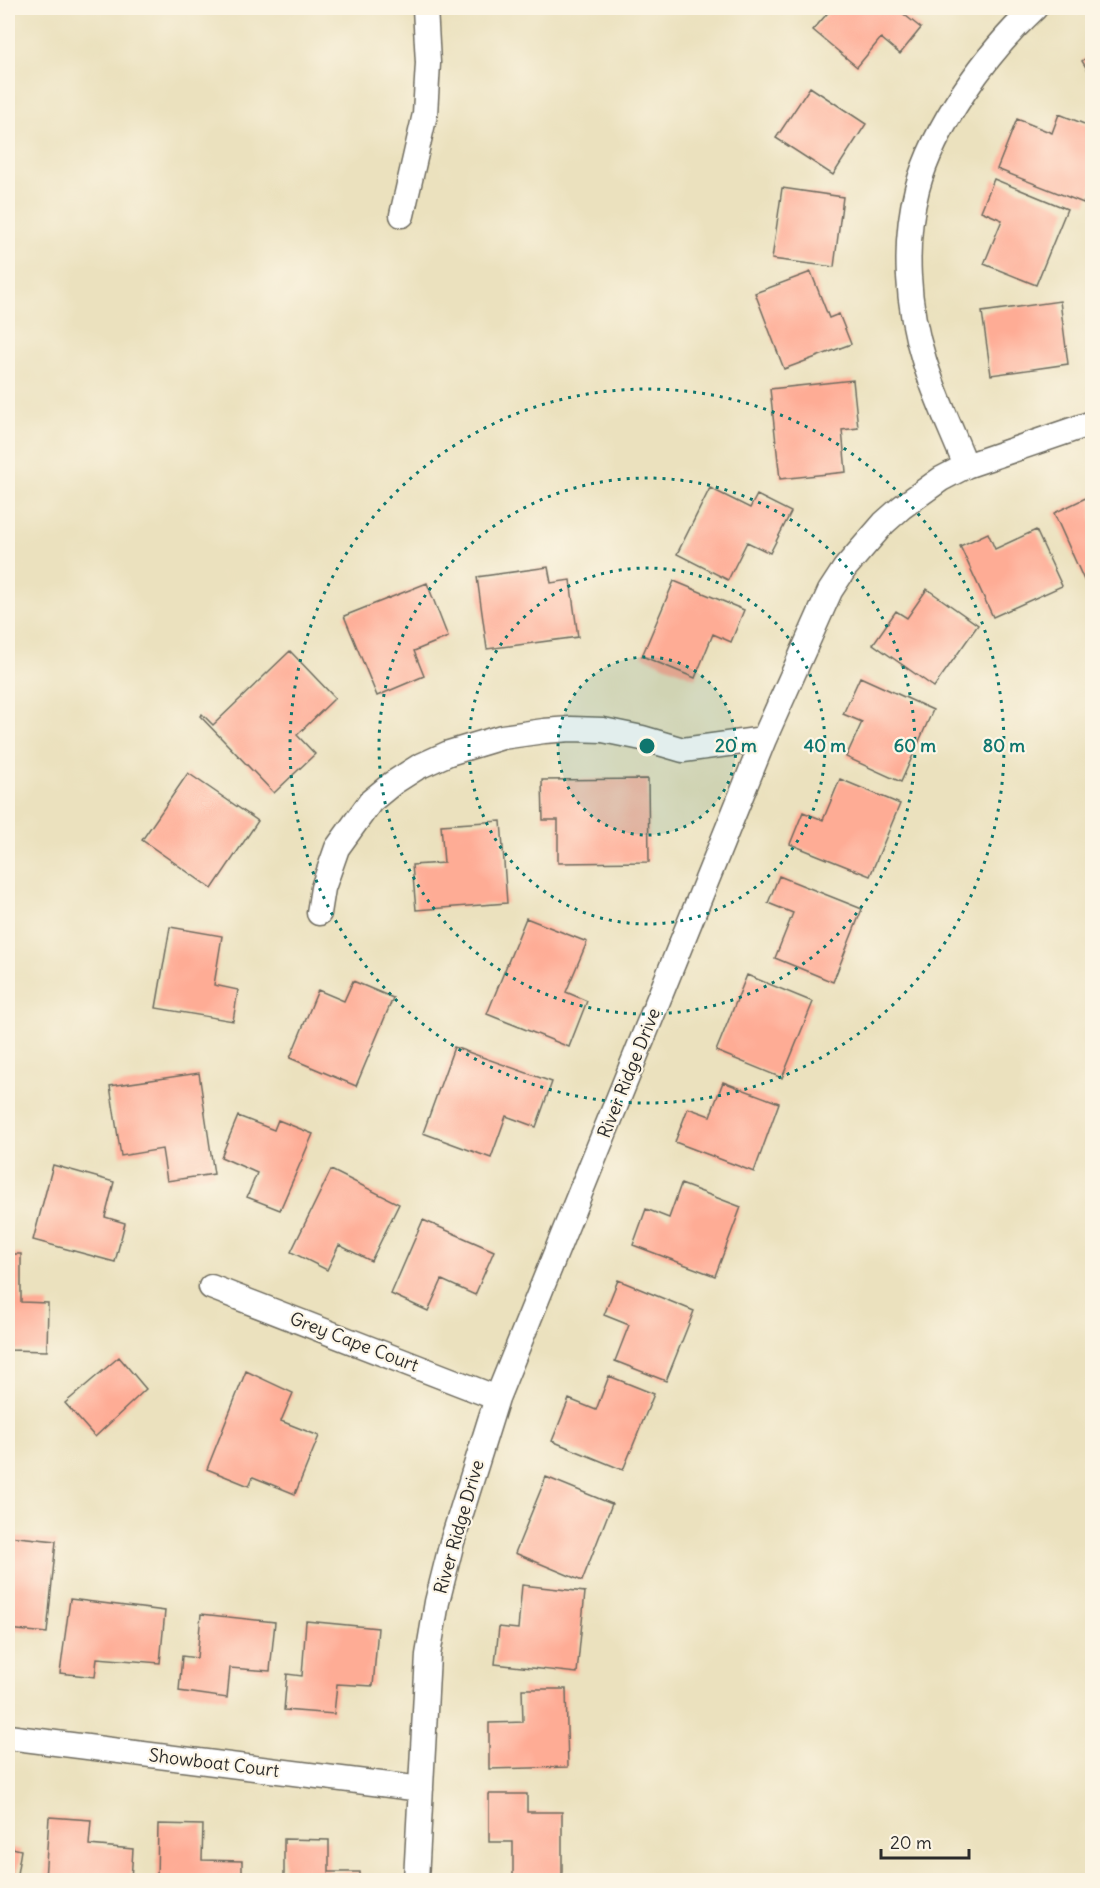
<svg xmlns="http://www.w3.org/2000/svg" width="1100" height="1888" font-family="Delius,sans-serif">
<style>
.building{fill:#feac95}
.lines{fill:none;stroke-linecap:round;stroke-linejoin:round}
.minor-casing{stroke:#6e6b5e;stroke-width:27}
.minor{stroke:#fff;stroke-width:24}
.ring{fill:none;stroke:#0f766e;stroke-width:3;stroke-dasharray:3 6}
.labels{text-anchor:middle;stroke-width:4.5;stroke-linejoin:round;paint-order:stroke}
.street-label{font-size:18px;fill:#2b2b2b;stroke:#fcf5e5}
.centre{fill:#0f766e;stroke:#fcf5e5;stroke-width:3}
.ring-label{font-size:18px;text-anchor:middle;font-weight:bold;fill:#0f766e;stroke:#fcf5e5;stroke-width:4.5;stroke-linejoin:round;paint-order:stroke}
</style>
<rect width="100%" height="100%" fill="#fcf5e5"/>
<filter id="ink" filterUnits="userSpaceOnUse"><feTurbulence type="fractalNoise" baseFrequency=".0167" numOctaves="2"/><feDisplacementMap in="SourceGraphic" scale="12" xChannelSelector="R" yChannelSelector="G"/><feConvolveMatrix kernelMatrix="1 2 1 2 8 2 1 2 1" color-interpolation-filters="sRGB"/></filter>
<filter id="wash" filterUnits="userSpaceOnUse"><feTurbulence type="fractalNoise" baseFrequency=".008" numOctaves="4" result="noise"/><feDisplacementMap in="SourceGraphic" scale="24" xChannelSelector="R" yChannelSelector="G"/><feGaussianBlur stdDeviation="1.35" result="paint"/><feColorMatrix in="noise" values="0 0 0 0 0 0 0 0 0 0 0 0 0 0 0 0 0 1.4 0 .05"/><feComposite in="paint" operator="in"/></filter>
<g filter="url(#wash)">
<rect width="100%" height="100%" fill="#ebe1be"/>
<g id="blocks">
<path class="building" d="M832 8H896L921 28 900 54 881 38 857 67 813 30Z
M1092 54V77L1082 61Z
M810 87 866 124 833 175 776 138Z
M1059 114 1092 127V188L1086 204 997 169 1017 119 1052 133Z
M994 179 1067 209 1036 285 984 264 1002 220 981 211Z
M782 188 843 197 834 267 772 259Z
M811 272 829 318 839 314 851 344 784 369 755 293Z
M1060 301 1068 364 991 375 982 312Z
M853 380 858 428 842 430 846 472 780 479 770 389Z
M710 488 750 508 757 495 791 512 770 553 747 542 728 580 677 554Z
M1092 495V598L1054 513Z
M1036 530 1062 586 993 617 960 546 988 533 995 549Z
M548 567 551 583 570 580 578 637 487 649 477 577Z
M674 581 744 610 731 642 713 634 695 678 642 656Z
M427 583 448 637 414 651 424 676 377 696 344 616Z
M927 589 978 625 934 687 873 644 896 611 907 618Z
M290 651 335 698 297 735 315 754 274 793 200 716 202 714 213 725Z
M860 677 933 710 901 782 846 757 862 722 843 714Z
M188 773 258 821 212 889 142 840Z
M648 779 649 862 558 863V820H543L542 780Z
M840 779 900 804 870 876 790 844 803 812 823 820Z
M501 821 507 903 416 910 412 865 444 863 441 825Z
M779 876 862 909 833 982 775 958 793 913 768 903Z
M526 918 587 942 566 992 587 1001 569 1047 487 1014Z
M170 927 222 936 214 985 238 990 233 1021 156 1008Z
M747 975 813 1002 782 1078 716 1051Z
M353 981 393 998 356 1086 290 1058 318 990 344 1001Z
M454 1047 552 1082 536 1127 506 1116 491 1158 423 1133Z
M199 1073 214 1174 167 1181 162 1149 121 1156 110 1086Z
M723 1082 779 1103 754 1172 675 1142 688 1108 710 1116Z
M238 1116 274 1130 278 1120 313 1134 280 1210 247 1197 257 1173 221 1157Z
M53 1165 114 1182 105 1217 125 1223 115 1262 33 1240Z
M331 1170 399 1204 371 1261 339 1245 327 1270 291 1252Z
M681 1184 741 1207 715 1276 633 1245 646 1209 669 1218Z
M423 1220 494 1251 475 1295 442 1280 428 1311 391 1294Z
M8 1254H21V1302L48 1303 47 1351 8 1350Z
M618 1280 694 1311 666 1381 615 1361 629 1325 604 1315Z
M119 1357 146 1389 95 1437 65 1403Z
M246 1371 293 1393 281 1421 319 1436 295 1494 253 1477 249 1486 207 1469Z
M609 1376 654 1394 623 1470 552 1441 569 1399 596 1410Z
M546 1477 612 1504 582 1581 515 1553Z
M8 1536 56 1541 47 1633 8 1629 10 1593H8Z
M522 1585 585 1592 577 1673 495 1664 499 1627 518 1629Z
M70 1599 165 1611 160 1663 97 1658 95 1677 60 1673Z
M201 1614 275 1622 270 1671 230 1668 227 1698 179 1691 182 1656 197 1658Z
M306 1621 378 1628 373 1686 337 1684 334 1714 284 1710 287 1674 302 1676Z
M522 1689H566L568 1767 489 1769V1723L523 1722Z
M489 1794H527V1812H562V1880H513V1842H489Z
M49 1817 91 1820 89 1845 133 1849 131 1880H45Z
M158 1824 203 1825 202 1860 242 1861V1880H157Z
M284 1839 329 1840V1872H360V1880H284Z
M8 1847 21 1850 16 1880H8Z"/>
</g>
</g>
<g filter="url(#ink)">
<use href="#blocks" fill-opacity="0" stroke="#6e6b5e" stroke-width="1.5"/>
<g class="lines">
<g class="minor-casing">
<path id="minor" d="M402 215 425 114 428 63 425 8
M966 466C952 431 935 396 924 360 907 307 903 243 917 189 934 126 987 52 1035 8
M319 913 323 888 337 848 371 801 393 783 418 767 449 753 502 737 544 731 571 729 603 730 642 738 683 750 764 739
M211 1287 497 1398
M8 1737 421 1789
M416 1880 428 1655 437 1602 452 1542 497 1398 764 739 830 591 845 568 884 523 902 507 941 479 966 466 1092 423"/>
</g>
<use href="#minor" class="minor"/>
</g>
</g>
<circle cx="647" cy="746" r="89" fill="#0f766e" fill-opacity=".12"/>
<g class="ring">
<circle cx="647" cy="746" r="89"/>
<circle cx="647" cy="746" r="178"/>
<circle cx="647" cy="746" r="268"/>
<circle cx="647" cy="746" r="357"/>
</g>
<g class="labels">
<g class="street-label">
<text transform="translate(629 1073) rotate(-68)" y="6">River Ridge Drive</text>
<text transform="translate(354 1342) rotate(21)" y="6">Grey Cape Court</text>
<text transform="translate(459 1527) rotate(-74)" y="6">River Ridge Drive</text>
<text transform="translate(214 1763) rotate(7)" y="6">Showboat Court</text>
</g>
</g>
<circle cx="647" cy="746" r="9" class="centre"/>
<g class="ring-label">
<text x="736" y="752">20 m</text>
<text x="825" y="752">40 m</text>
<text x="915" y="752">60 m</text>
<text x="1004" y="752">80 m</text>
</g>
<rect width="1100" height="1888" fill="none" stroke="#fcf5e5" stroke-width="30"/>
<path d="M881 1849v9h88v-9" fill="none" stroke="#2b2b2b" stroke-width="3"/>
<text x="890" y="1849" font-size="18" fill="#2b2b2b" stroke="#fcf5e5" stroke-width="4.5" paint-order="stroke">20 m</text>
</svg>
